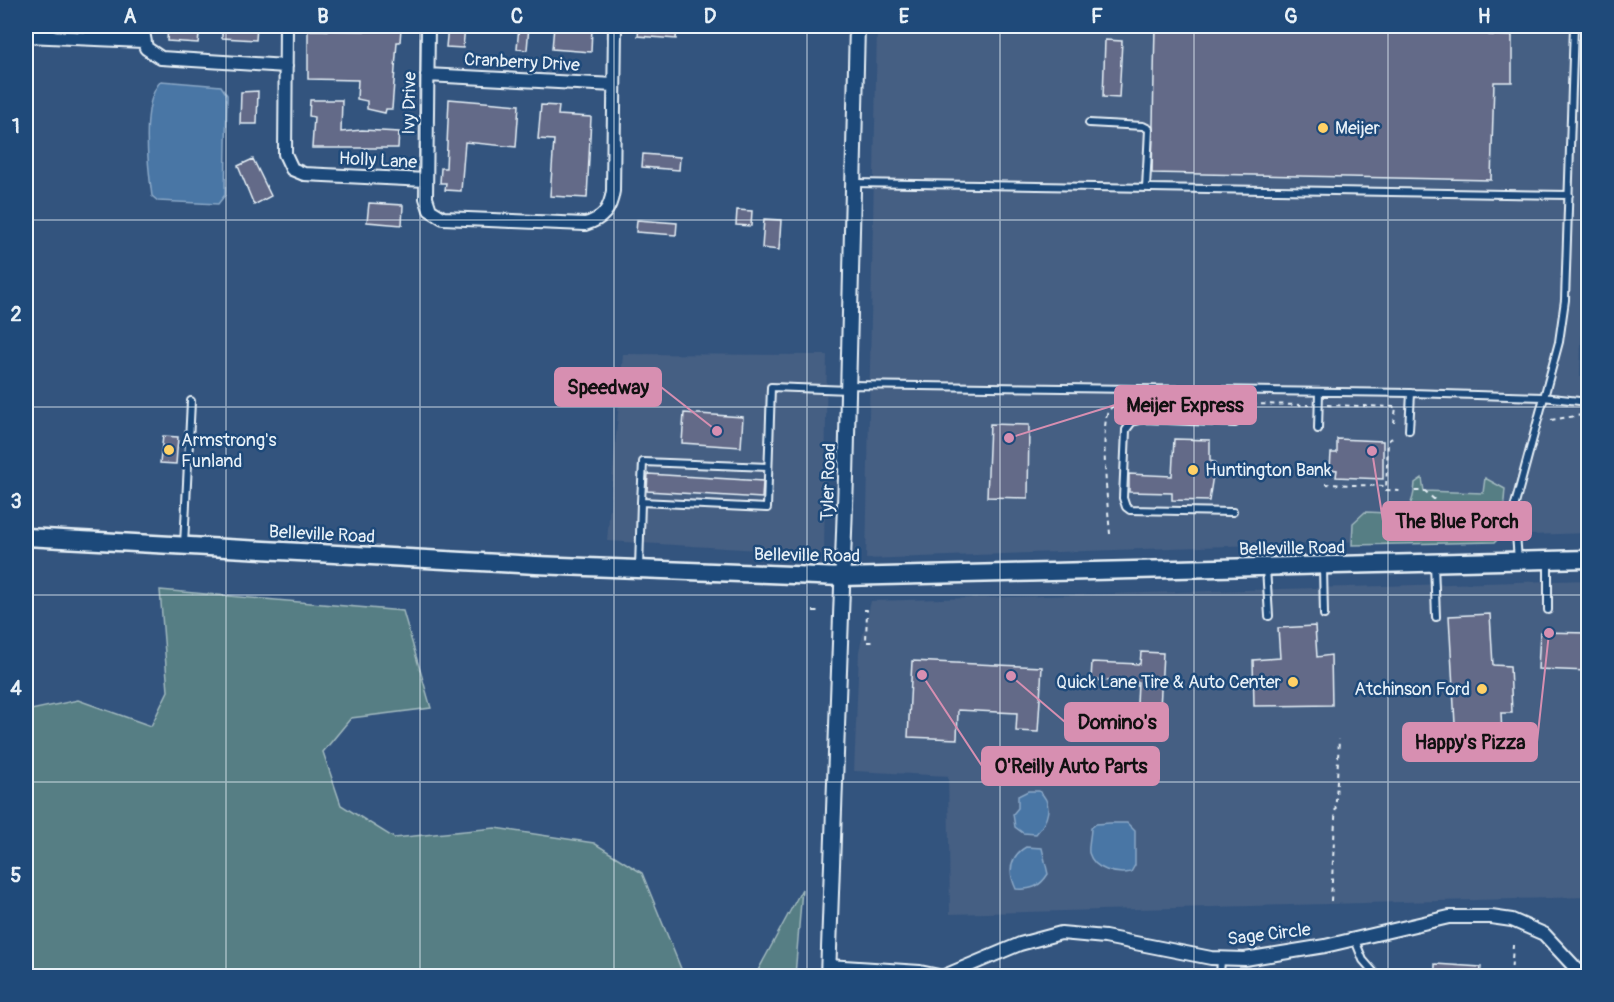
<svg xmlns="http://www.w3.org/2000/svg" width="1614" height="1002" font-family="Pangolin,sans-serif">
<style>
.built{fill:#445e83}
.green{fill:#577e84;stroke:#a0b8be;stroke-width:1.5}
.water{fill:#4a76a5;stroke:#89a7c6;stroke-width:1.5}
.building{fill:#636b88;stroke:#e8f1f8;stroke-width:1.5}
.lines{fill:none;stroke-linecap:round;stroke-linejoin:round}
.service-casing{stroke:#e8f1f8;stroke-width:10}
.minor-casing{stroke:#e8f1f8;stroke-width:16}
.tertiary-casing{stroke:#e8f1f8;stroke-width:18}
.secondary-casing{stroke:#e8f1f8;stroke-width:21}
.path{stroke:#e8f1f8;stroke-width:2;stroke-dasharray:4.5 4.5;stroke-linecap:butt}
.service{stroke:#1f4a7a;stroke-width:6}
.minor{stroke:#1f4a7a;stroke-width:12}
.tertiary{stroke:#1f4a7a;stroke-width:14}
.secondary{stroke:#1f4a7a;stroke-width:16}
.grid{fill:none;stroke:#e8f1f8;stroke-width:1.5;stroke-opacity:0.55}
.poi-dot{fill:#ffd166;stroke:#1f4a7a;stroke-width:2}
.labels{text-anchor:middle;stroke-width:5;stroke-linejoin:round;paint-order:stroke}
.street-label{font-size:18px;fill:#e8f1f8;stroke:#1f4a7a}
.poi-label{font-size:18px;fill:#e8f1f8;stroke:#1f4a7a;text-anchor:start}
.leader{fill:none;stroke:#d78fb1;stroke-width:2}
.callout-dot{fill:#d78fb1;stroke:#1f4a7a;stroke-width:2}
.callout{fill:#d78fb1;stroke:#d78fb1;stroke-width:2}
.callout-label{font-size:20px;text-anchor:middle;font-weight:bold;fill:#111}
.neatline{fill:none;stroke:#e8f1f8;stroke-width:2}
.grid-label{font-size:20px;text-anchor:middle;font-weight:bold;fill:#e8f1f8}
</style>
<rect width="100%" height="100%" fill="#33547e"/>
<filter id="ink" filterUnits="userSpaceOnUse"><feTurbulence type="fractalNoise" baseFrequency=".0167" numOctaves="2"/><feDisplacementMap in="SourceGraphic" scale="12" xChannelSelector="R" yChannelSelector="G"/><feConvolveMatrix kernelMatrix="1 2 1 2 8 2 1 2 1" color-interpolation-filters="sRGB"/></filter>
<g filter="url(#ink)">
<path class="built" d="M877 26H1588V123L1580 377H1588V533L866 559Z
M623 354 827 355 824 554 607 541Z
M1588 580V897L950 914 948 776 854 771 859 651 871 601Z"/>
<path class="green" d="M1422 478 1424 491 1483 493 1485 478 1505 489 1501 536 1495 542 1352 545 1353 523 1365 512C1398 512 1412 522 1415 483Z
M160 590 403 611 431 708 351 718 323 752 341 805 394 838 495 828 594 843 642 873 684 976H26V711L78 700 151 726 168 691Z
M802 889 795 976H755Z"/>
<path class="water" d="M161 81 221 86 227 95 225 195 218 204 158 201 152 196C148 167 140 102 161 81Z
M1028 791H1039C1054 804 1048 821 1036 834L1023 833 1015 827 1013 814 1018 808V796Z
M1110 823H1127L1135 831V865L1131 872C1116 875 1094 870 1089 853 1088 846 1091 835 1091 828L1096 824Z
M1026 847 1042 848 1048 874C1040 887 1031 890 1016 889 1008 872 1009 857 1026 847Z"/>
<path class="building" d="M168 26 200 27 198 43 167 41Z
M222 26H257L256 40 222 38Z
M448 26H465L463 48 446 47Z
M519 26H529L527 50 517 49Z
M554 26 592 27 591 52 552 49Z
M639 26H677L676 39 638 36Z
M1155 26H1489V35L1512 36V82H1494L1491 180 1152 173Z
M366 27 401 28 400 42H397L392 109H386L385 113 367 109V101L357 99 358 80 308 79V30L366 31Z
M1105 40 1122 41 1119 98 1103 97Z
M258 91 257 124H240L241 92Z
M449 99 519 105 516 147 465 142 461 191 445 190 446 183H440L441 168H446Z
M310 100H342L341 132 362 130 399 132 398 148H312L314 117 309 116Z
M541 105 559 106 558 115 591 117 587 198 550 196 554 140 538 139Z
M643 154 680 157 679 170 642 167Z
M253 159 271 196 254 205 238 166Z
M369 203 403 205 402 225 367 222Z
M737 210 752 211 751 226 736 225Z
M764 219 781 220 779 250 762 248Z
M637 220 677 223 676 235 636 232Z
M684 413 743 417 741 447 682 443Z
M990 424 1029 425 1028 498 987 497Z
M163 436 178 437 176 464 160 463Z
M1174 439 1210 440V461L1215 462 1209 501 1172 500V493L1129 492V474L1172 476Z
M1337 439 1383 441V479L1336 477 1337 470 1330 469 1331 453H1337Z
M648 474 763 481 762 498 647 491Z
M1490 614 1493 665 1510 666 1512 713H1501L1503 758 1457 760 1449 616Z
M1315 626 1317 657 1331 655 1332 705 1254 706 1253 660 1280 658 1278 628Z
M1540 632 1588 633V671L1538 669Z
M1141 652 1163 653 1159 727 1136 726 1138 682 1091 680 1092 662 1140 664Z
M912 661 1042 667 1038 732 1016 731 1017 713 958 710 957 739 908 737Z
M1435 964 1481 967 1480 976 1435 975Z"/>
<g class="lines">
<g class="service-casing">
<path id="service" d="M1089 123 1143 126 1149 129 1146 188
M854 183 1569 195
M849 385 1411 393 1543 397 1588 402
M1318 429 1319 392
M1409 430 1411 393
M641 502 643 462 768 467
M1233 512 1130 510 1126 507 1123 498 1126 430 1132 422 1145 419 1235 423
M184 545 191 401
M1518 560 1514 508 1559 342 1565 300 1574 26
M1434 563 1436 617
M1323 567 1324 615
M639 568 641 502 767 508 771 387 849 390
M1266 568 1269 616
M1548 610V560
M1355 940 1363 960 1377 976
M1220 976 1221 959"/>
</g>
<g class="minor-casing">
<path id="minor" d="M142 26 146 48 161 58 286 66
M286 26 285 154 292 169 304 174 426 180
M428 26 426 198 430 210 443 218 585 224C603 219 610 210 613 191L615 26
M26 36 143 41
M427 75 614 85
M828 966 920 972 939 976
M944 976 1020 944 1061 933 1105 937 1211 958 1245 959 1325 946 1449 917H1491L1512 920 1544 934 1583 976"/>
</g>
<g class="tertiary-casing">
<path id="tertiary" d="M828 976 846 477 857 26"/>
</g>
<g class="secondary-casing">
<path id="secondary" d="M26 537 536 565 842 577 1588 559"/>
</g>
<path class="path" d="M1327 405 1396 407 1394 423
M1551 420 1588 414
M1392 438 1388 441 1386 490 1400 491
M1325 484 1385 486
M1415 491H1425L1449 513
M1445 519 1449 513 1456 508 1462 513 1463 519
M1110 534C1108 511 1100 429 1108 412 1111 406 1117 404 1123 402L1309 405
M864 610H867L866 642H875
M813 611H822
M1331 901 1339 739
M1511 976 1513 945"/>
<use href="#service" class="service"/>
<use href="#minor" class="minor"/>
<use href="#tertiary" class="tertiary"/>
<use href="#secondary" class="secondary"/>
</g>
</g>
<path class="grid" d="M226 26V976M420 26V976M614 26V976M807 26V976M1000 26V976M1194 26V976M1388 26V976M26 220H1588M26 407H1588M26 595H1588M26 782H1588"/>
<g class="poi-dot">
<circle cx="1323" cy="128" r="6"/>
<circle cx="169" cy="450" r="6"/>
<circle cx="1193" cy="470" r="6"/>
<circle cx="1293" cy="682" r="6"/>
<circle cx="1482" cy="689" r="6"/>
</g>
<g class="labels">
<g class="street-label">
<text transform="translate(522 62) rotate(3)" y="6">Cranberry Drive</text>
<text transform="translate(409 103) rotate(-89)" y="6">Ivy Drive</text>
<text transform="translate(378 160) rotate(3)" y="6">Holly Lane</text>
<text transform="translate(828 482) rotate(-88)" y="6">Tyler Road</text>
<text transform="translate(322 534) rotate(3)" y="6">Belleville Road</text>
<text transform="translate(1292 548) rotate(-1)" y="6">Belleville Road</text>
<text transform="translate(807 555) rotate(1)" y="6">Belleville Road</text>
<text transform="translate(1269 934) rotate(-7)" y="6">Sage Circle</text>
</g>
<g class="poi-label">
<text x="1335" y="134">Meijer</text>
<text x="181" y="446">Armstrong's<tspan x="181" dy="21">Funland</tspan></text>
<text x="1205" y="476">Huntington Bank</text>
<text x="1281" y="688" text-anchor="end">Quick Lane Tire &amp; Auto Center</text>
<text x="1470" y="695" text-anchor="end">Atchinson Ford</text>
</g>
</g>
<path class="leader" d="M717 431L661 387M1009 438L1115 405M1372 451L1383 521M1011 676L1065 722M1549 633L1537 742M922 675L982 766"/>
<g class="callout-dot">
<circle cx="717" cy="431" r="6"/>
<circle cx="1009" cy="438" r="6"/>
<circle cx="1372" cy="451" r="6"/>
<circle cx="1011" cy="676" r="6"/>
<circle cx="1549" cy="633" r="6"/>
<circle cx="922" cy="675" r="6"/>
</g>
<g class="callout">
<rect x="555" y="368" width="106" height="38" rx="6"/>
<rect x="1115" y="386" width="141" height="38" rx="6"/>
<rect x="1383" y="502" width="148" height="38" rx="6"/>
<rect x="1065" y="703" width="103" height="38" rx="6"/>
<rect x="1403" y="723" width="134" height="38" rx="6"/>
<rect x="982" y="747" width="177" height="38" rx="6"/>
</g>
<g class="callout-label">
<text x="608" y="394">Speedway</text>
<text x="1185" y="412">Meijer Express</text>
<text x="1457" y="528">The Blue Porch</text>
<text x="1117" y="729">Domino's</text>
<text x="1470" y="749">Happy's Pizza</text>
<text x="1071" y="773">O'Reilly Auto Parts</text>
</g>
<rect width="1614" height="1002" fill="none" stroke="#1f4a7a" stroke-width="66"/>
<rect x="33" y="33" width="1548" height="936" class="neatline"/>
<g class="grid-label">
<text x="130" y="23">A</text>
<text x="323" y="23">B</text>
<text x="517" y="23">C</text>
<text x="710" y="23">D</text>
<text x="904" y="23">E</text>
<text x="1097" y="23">F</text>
<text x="1291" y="23">G</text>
<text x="1484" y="23">H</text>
<text x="16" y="133">1</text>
<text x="16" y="321">2</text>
<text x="16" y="508">3</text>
<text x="16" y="695">4</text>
<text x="16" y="882">5</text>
</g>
</svg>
